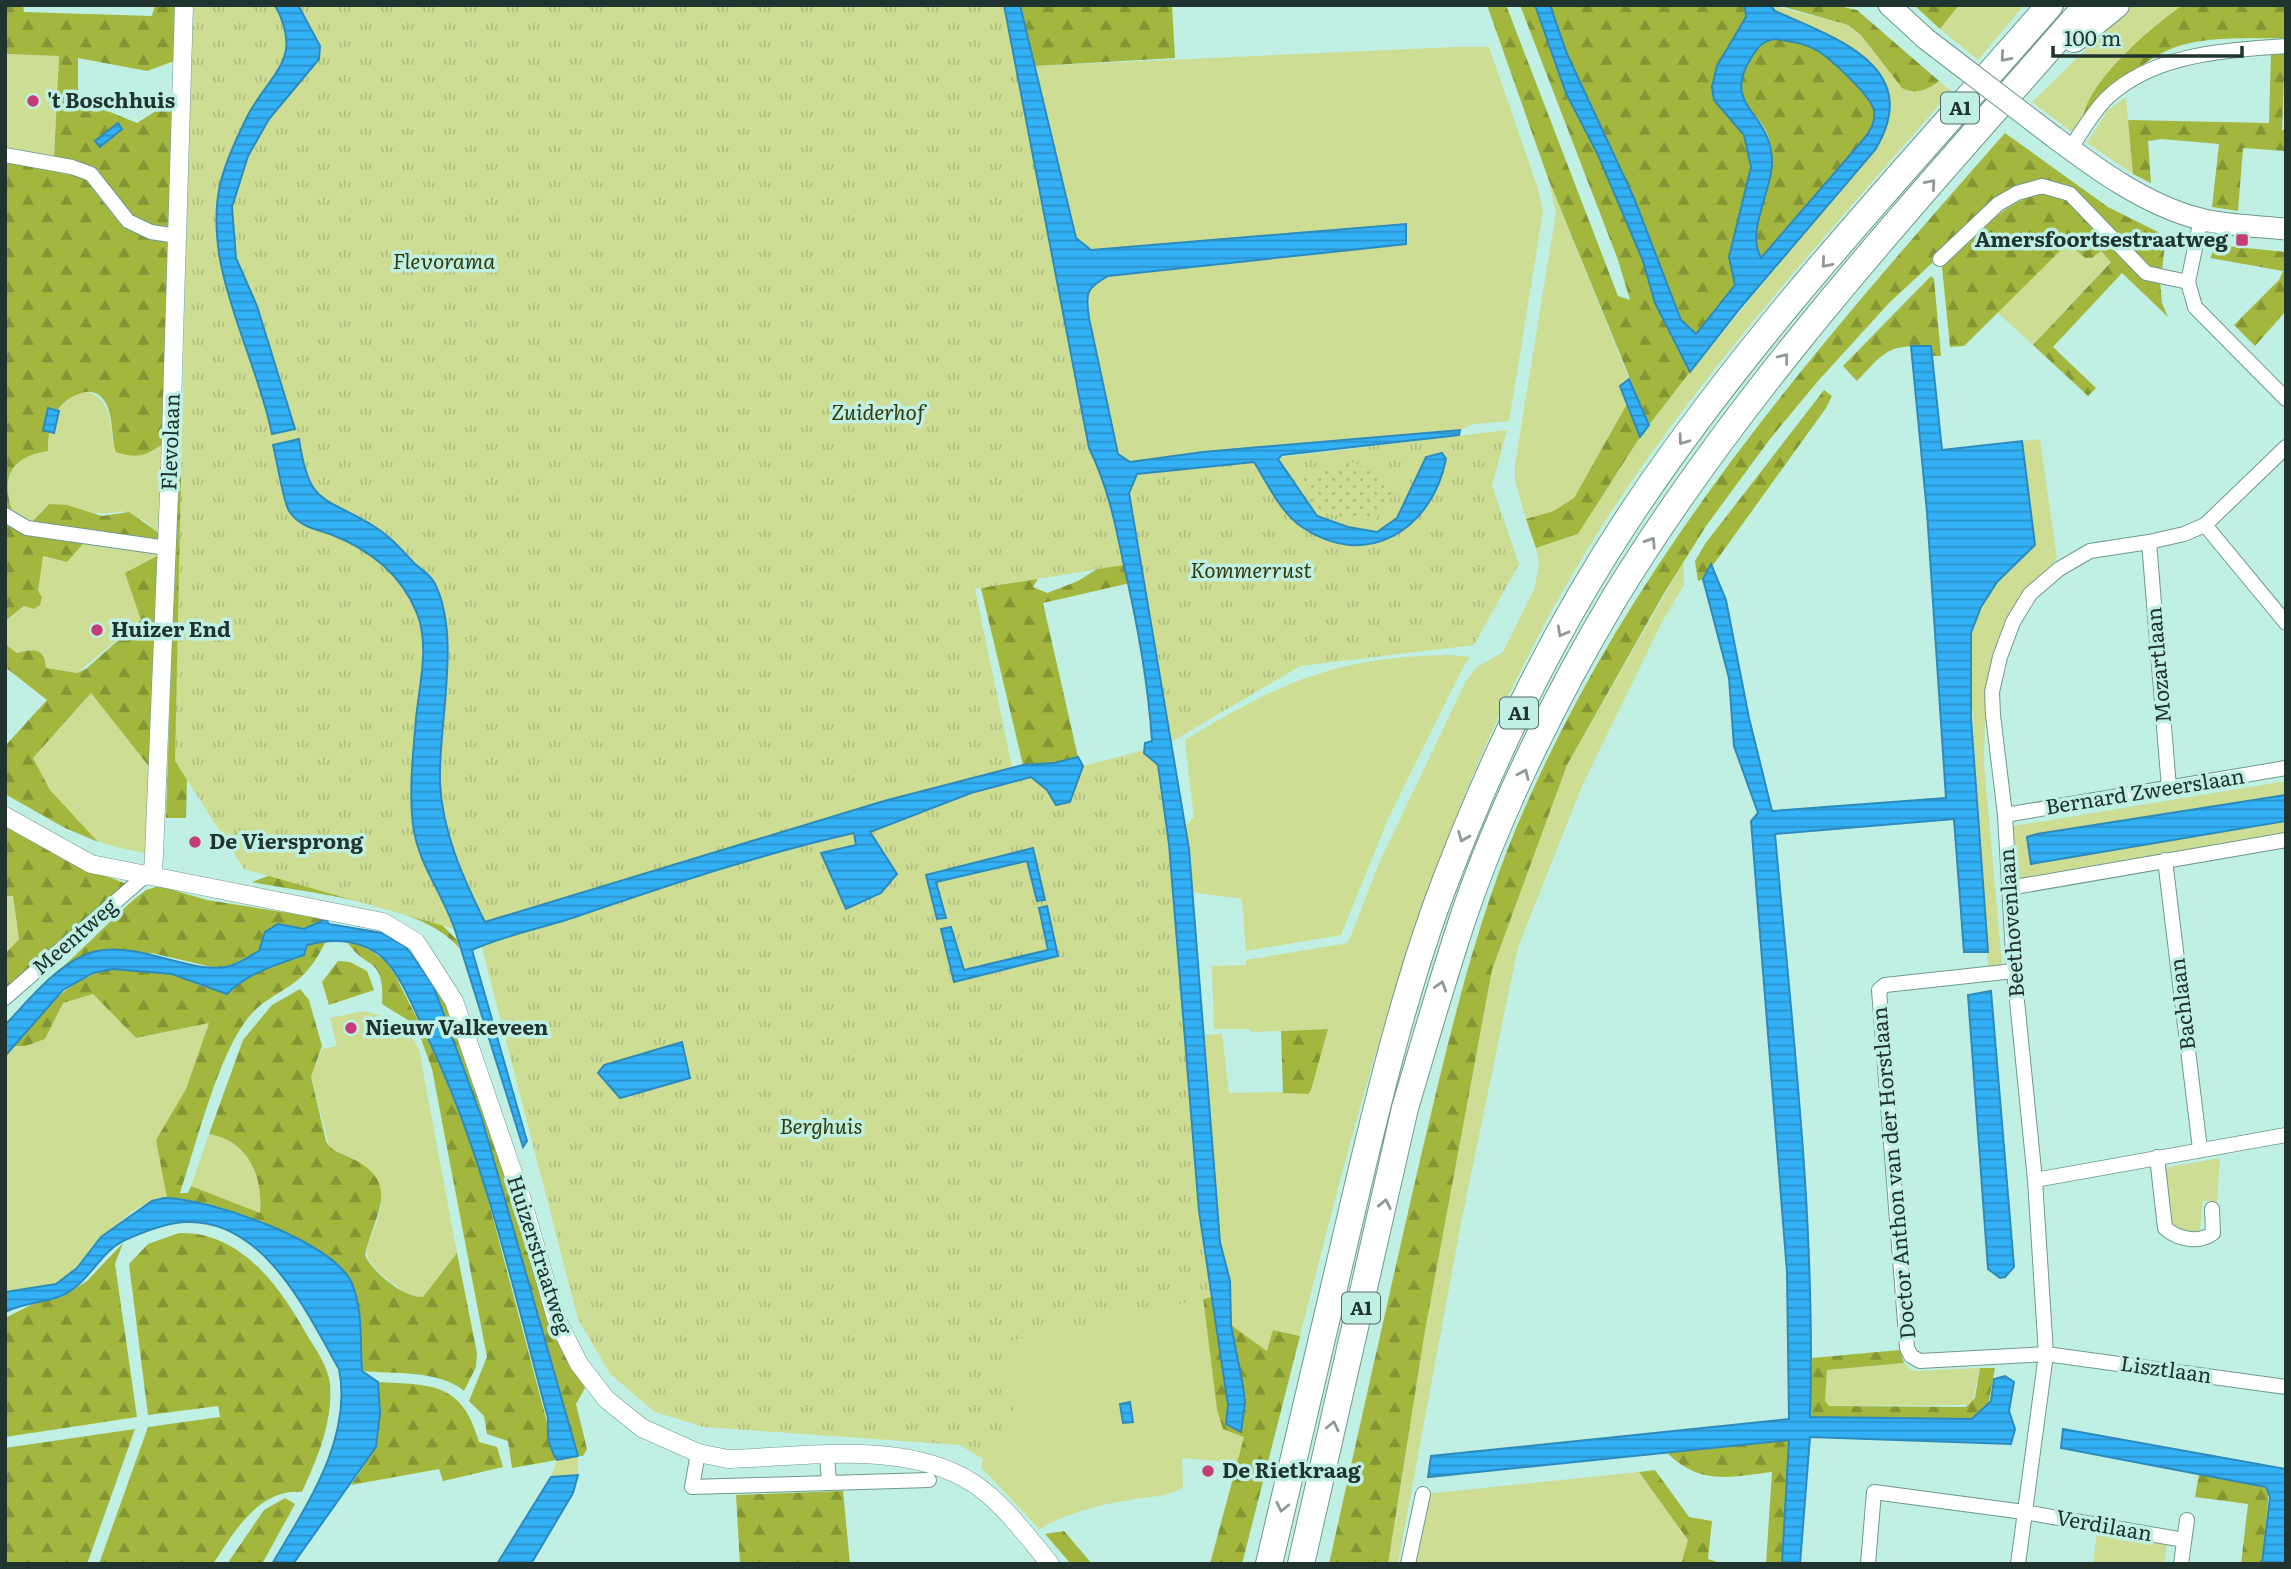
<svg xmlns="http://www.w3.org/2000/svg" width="2291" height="1569" font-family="Literata,serif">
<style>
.grass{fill:#cddd94}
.forest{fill:url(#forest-firs)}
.park{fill:url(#park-tufts)}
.garden{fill:url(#garden-dots)}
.water{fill:url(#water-rules);stroke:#2d8bbb;stroke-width:2;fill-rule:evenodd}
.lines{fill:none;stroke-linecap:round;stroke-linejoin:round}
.minor-casing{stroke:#6e9a90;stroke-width:16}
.tertiary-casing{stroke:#6e9a90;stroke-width:19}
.secondary-casing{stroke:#6e9a90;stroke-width:23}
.motorway-casing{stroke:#6e9a90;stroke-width:28}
.minor{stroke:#fff;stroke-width:14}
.tertiary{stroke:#fff;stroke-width:18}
.secondary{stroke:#fff;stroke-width:21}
.motorway{stroke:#fff;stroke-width:26}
.secondary-bridge-casing{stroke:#6e9a90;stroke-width:23;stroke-linecap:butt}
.secondary-bridge{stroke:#fff;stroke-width:21}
.oneway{stroke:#909996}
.poi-dot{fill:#c63c77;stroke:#c0efe4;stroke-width:2.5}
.labels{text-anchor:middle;stroke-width:7;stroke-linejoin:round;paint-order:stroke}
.shield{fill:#c0efe4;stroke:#506b65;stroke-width:2}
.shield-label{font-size:19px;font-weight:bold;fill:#20332e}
.poi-label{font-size:21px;font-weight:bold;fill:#20332e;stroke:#c0efe4;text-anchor:start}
.park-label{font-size:21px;font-style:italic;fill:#323a07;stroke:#c0efe4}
.street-label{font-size:21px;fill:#20332e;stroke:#c0efe4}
</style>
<defs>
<pattern id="forest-firs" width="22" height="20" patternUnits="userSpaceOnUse" patternTransform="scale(1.75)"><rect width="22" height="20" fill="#a3b73e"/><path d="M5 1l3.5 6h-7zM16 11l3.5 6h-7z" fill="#849534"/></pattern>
<pattern id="park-tufts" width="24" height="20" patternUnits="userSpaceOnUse" patternTransform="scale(1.75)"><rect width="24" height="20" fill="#cddd94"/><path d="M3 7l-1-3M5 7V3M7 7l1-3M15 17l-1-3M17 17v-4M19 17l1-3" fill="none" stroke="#b0be80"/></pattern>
<pattern id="garden-dots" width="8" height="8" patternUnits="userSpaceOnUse" patternTransform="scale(1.75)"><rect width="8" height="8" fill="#cddd94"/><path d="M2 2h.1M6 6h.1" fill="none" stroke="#b0be80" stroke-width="1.8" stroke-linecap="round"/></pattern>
<pattern id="water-rules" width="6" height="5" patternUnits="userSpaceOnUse" patternTransform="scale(1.75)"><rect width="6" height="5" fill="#33b1f7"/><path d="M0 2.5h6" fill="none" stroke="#2b91c8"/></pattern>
</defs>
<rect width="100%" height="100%" fill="#c0efe4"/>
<path class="grass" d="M1770 5 1848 25 1861 35 1902 88 1939 81 1951 91C1834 227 1707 364 1609 515 1447 764 1372 1051 1300 1336L1274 1330 1268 1351 1231 1325 1230 1281 1220 1242 1205 1035 1222 1034 1229 1093 1284 1092 1328 1029 1251 1032 1250 1029H1214L1212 966 1246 965V960L1348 943 1380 861 1466 681 1477 667 1503 652 1535 587 1539 563 1536 548 1578 534 1638 440 1680 385 1882 138C1920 65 1824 33 1775 11Z
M1959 5H2024L1978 60 1940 29Z
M2131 5H2183L2170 14 2072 132 2032 102Z
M1455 47H1489L1537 186 1543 212 1509 421 1474 424 1460 430 1203 452 1130 463 1117 454 1089 318C1086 293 1085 289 1108 276L1406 244V224L1091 250 1076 238 1034 66Z
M6 54 59 56 54 158 5 149Z
M2126 97 2133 174 2087 143 2107 111Z
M1548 178 1629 379 1620 386 1627 404 1574 498 1554 512 1526 519 1515 480V464L1556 213Z
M2068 242 2085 258 2100 251 2111 261 2033 345 1997 312Z
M86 391C111 399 110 420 113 443L152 452 164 443 159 533 145 521 122 511C93 519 77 505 48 504L33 521 13 513C0 478 10 457 48 451 49 417 54 402 86 391Z
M2040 439 2057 559 2029 589 1991 675 1985 716 1984 764 2002 965 1988 966 1969 654C1973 607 2000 575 2035 545L2022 441Z
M83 544 159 555 141 620 77 673 46 668 32 649 17 653 5 644V621L25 606 40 605 38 592 42 556 67 562Z
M1683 563 1684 585 1662 622 1582 786 1518 947 1461 1223 1398 1564H1388L1425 1331 1492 970 1567 765Z
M1449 655 1470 657 1462 669 1388 819 1341 935 1246 951 1242 899 1191 892 1189 849 1184 828 1194 817 1185 740C1281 682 1335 657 1449 655Z
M91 693 151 769 148 854C133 850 115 848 100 842 80 834 39 779 33 758Z
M2286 781V795L2027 838 2032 864 2286 821V835L2015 880 2007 827Z
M5 896H13L19 939 5 954Z
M93 994 136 1038 209 1023 186 1089 156 1140 167 1198C118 1203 97 1259 58 1282 45 1290 20 1289 5 1292V1056L15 1046H26L45 1039 63 1003Z
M364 1011C390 1018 407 1024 419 1050L457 1253 423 1297C412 1298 402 1290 393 1284 348 1249 373 1250 381 1205L354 1159 330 1149 311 1077 322 1049 337 1046 330 1018Z
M209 1134C249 1141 263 1178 260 1214L191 1186Z
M2220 1158 2217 1202 2203 1201 2200 1231 2176 1232 2172 1228 2163 1168Z
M1187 1168 1217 1410 1220 1418 1244 1437 1233 1481H1226L1227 1466 1219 1461 1182 1458 1183 1487C1167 1498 1149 1496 1130 1500 1100 1504 1065 1514 1039 1529L981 1467 983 1459 828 1210Z
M1904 1363 1913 1371 1980 1368 1972 1405 1829 1406 1825 1402 1827 1370Z
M578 1456V1475L551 1477 557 1460Z
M1639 1472 1688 1540 1681 1564H1412L1425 1494Z
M2097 1532 2167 1543 2164 1564H2093Z"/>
<path class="forest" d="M5 5H23L24 12 152 16 155 5H175L174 61 147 71 78 58V94L81 100 137 123 173 100 169 228 138 222 104 185 54 158 59 56 7 54 5 68Z
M1020 5H1172L1175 58 1034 66Z
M1487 5H1506L1618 296 1630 300 1618 260 1520 5H1535L1566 93 1598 155 1643 261 1655 303 1690 372 1649 425 1548 178Z
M1550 5H1745L1746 17 1717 66 1714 100 1744 135 1751 167 1729 256 1735 285 1696 334 1681 320 1634 198 1567 54Z
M1777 5H1834L1857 10 1939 81C1927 90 1915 95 1902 88L1861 35 1848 25Z
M1914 5H1959L1940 29Z
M2183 5H2286V38C2250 39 2207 35 2173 48 2139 61 2110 94 2083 117 2090 80 2152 26 2183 5Z
M1775 39C1790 41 1805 43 1818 51 1831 59 1870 95 1874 110 1876 122 1870 132 1863 140L1761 259C1743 222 1784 176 1767 133 1760 116 1736 101 1739 82 1742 64 1758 42 1775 39Z
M2271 52H2285L2282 130H2286V151L2243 148 2238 211 2212 207 2219 144 2162 139 2148 141 2151 183 2133 174 2128 120 2269 123Z
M2005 133 2108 207 2166 236 2162 270 2150 268 2071 188 2041 180 2010 191 1890 302 1818 381 1770 439 1706 526 1663 595 1567 765 1492 970 1425 1331 1388 1564H1329C1359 1429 1389 1295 1420 1160 1447 1047 1472 934 1517 826 1630 558 1816 348 2005 133Z
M5 161 84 178 120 224 169 243 164 443C147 456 136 459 116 452 110 435 115 407 99 395 93 391 85 391 79 394 53 403 48 426 48 451 10 457 0 478 13 513L5 509Z
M2045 192C2097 199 2111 269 2160 282L2162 303 2168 317 2122 273 2053 347 2096 388 2088 396 2033 345 2111 262 2101 251 2092 258H2085L2068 243 1964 346 1950 347 1942 267C1974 238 2002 201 2045 192Z
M2216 245 2286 252V311L2255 346 2234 325 2279 280 2283 271 2210 258Z
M1931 276 1934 279 1941 356H1933L1931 346C1887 345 1886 350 1857 381L1843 366Z
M1824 390 1832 396 1826 408 1703 579 1698 581 1695 561 1705 544Z
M1627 404 1640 437 1578 534 1536 548 1526 519 1554 511 1574 498Z
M273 445 192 589 186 818H166L177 477Z
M49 504 67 505 102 516 129 512 159 533 158 541 33 521Z
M5 524 26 534 83 544 67 562 43 556 38 591 42 597 40 605 34 609 24 606 5 621Z
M1058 545 1033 587 1047 593 1078 581 1102 566 1124 565 1130 583 1043 603 1078 757 1054 763 1023 765 975 563Z
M159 555 151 769 91 693 33 758 50 790 98 842 65 828 5 794V746L47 700 5 667V644L17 653C34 648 45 648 46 668L77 673 86 669 141 620 125 573Z
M5 822 76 865 127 884 5 999V954L19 939 13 896H5Z
M271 875 422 911 443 926 458 941 459 948C424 903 307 893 252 882Z
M159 886 207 900 326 919 304 929 265 932 259 951 231 965 216 968 152 953 45 984 132 901 146 890Z
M327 939C319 955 310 971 295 982 279 994 261 1001 248 1018 218 1055 196 1145 180 1193H188L191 1186 260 1213C263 1177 249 1141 209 1134L243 1040 272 1005 300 989 309 1000 322 1046 311 1077 326 1141C331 1152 342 1153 353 1159 403 1184 373 1216 365 1255 372 1272 404 1298 423 1297L457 1253 477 1353 476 1367 464 1391C440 1370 393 1374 362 1371 360 1343 364 1313 353 1286 338 1243 210 1197 167 1198L156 1140 186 1089 209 1023 136 1038 93 994 63 1003 45 1039 26 1046H15C60 988 93 952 173 974 185 978 197 986 209 988 229 991 241 979 258 971 273 964 289 960 304 955L306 945Z
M346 940 370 950 385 961 395 975 436 1056 477 1158 557 1460 512 1468 508 1441 487 1434 484 1416 469 1401 487 1357 432 1069 416 1025 382 1004C385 954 366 972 346 940Z
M338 961 350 962 367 971 374 990 329 1005 322 982Z
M438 984 457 1023 560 1342 585 1388 576 1404 587 1449 583 1456H578L482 1119 433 985Z
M1328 1029 1311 1090 1308 1094 1283 1093 1281 1031Z
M1185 1038 1228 1405 1226 1424 1241 1431 1243 1386 1231 1325 1267 1351 1273 1330 1300 1336 1242 1564H1210L1244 1437 1223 1429 1217 1410 1187 1168Z
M179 1233C241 1231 280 1287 307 1335 316 1350 328 1366 330 1384 333 1422 317 1459 302 1492 259 1488 234 1532 213 1564H99L148 1427 220 1417 218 1406 148 1415 129 1264 148 1244Z
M123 1243 115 1264 137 1417 5 1437V1318L37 1302 62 1297 87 1281Z
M1900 1350 1904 1363 1827 1370 1825 1401 1829 1406 1966 1407 1975 1398 1980 1368H1995L1988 1406 1972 1419 1810 1417 1812 1358Z
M378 1382C432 1385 462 1382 479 1442L497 1447 503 1467 443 1481 439 1469 351 1485C379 1446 382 1430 378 1382Z
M135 1429 87 1564H5V1448Z
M1789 1440 1782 1564H1766L1772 1472C1728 1477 1701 1486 1666 1452Z
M1655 1470 1689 1517 1712 1521 1708 1559 1724 1564H1681L1688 1540 1639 1472Z
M2199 1474 2257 1484 2269 1490 2262 1564H2241L2248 1504 2195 1497Z
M843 1491 850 1564H740L736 1495Z
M285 1498 295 1504 262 1564H227L264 1510Z
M1064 1531 1092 1564H1071L1045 1534Z"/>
<path class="park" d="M191 5H1004L1089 448 1101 473 1124 565 975 589 1014 777 1083 766 1164 745 1217 1296 1005 1342 1017 1404 983 1459 960 1445 704 1427 655 1412 610 1374 578 1319 479 936 244 869 175 761Z
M1507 430 1492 486 1519 564 1474 645 1300 666 1171 742 1125 476Z"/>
<path class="garden" d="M1354 462 1397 488 1374 522 1322 513 1302 488 1303 476Z"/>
<path class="water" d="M275 5H298L320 46 319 59 269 119 248 156 232 207 236 258 257 306 295 429 272 434C256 353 202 269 220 185 225 163 238 135 248 115 272 71 304 59 275 5Z
M1004 5H1020L1076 238 1091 250 1406 224V244L1108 276C1085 289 1086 293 1089 318L1118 454 1130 462 1203 452 1460 430 1459 435 1282 455 1278 459 1317 516 1348 527 1377 532 1397 518 1426 457 1442 453 1446 459C1432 530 1366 571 1302 527 1280 512 1268 484 1254 462L1137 474 1129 493 1189 849 1220 1242 1230 1281 1231 1325 1243 1386 1245 1402 1241 1432 1226 1424 1228 1405 1199 1211 1169 844 1158 765 1144 753 1145 743 1152 741C1148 679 1137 621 1123 561 1115 522 1107 484 1089 448Z
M1535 5H1550L1567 54 1634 198 1681 320 1696 334 1735 285 1729 257 1751 167 1744 135 1714 100 1712 87 1717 66 1746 17 1745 5H1770L1775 11C1835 38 1926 67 1875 150L1741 307 1690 372 1655 303 1643 261 1598 155 1566 93ZM1775 39C1790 41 1805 43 1818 51 1831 59 1870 95 1874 110 1876 122 1870 132 1863 140L1761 258C1746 231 1771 193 1772 164 1773 111 1720 108 1751 58 1758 47 1762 41 1775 39Z
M118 123 122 129 100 147 95 141Z
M1911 346H1931L1942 450 2022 441 2035 545 1997 582 1981 607 1971 633V718L1988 952H1964L1954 819 1775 834C1792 1028 1816 1222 1810 1417L1972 1419 1991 1401 1994 1379 2005 1376 2014 1382 2009 1411 2015 1429 2011 1444 1810 1437 1800 1564H1782L1789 1440 1428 1477 1431 1456 1789 1419 1787 1272 1751 821 1758 813 1734 746 1729 678 1703 579 1711 564 1726 600 1749 718 1772 811 1946 798 1927 512Z
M1629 379 1649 425 1640 437 1620 386Z
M48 408 59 411 54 433 43 430Z
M299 439C309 506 322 495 372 525 389 535 401 549 415 564 421 569 430 575 434 582 462 635 438 724 440 782 442 832 463 878 485 922L884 801 1023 765 1054 763 1078 757 1083 766 1070 802 1056 805 1047 790 1031 777 971 793 870 832 897 874 881 893 846 909 821 853 856 845 854 833C760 854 669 885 578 916 543 928 505 935 472 950L527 1141 523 1147 456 933C444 895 418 865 413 825 409 791 413 753 416 719 419 685 430 647 417 613 401 574 369 549 330 534 314 529 299 526 289 511 283 501 277 460 273 445Z
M2286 795V821L2031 864 2027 837 2037 834Z
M1033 848 1045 900 1037 901 1027 861 936 882 946 918 937 919 926 875Z
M1047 906 1058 956 954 982 941 929 951 927 964 970 1048 950 1039 908Z
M326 919 329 924 382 933 406 947 433 985 482 1119 578 1456 557 1460C548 1446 547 1434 548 1418 513 1289 485 1157 427 1036 415 1013 404 981 386 961 365 939 334 938 307 945L304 955C275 965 248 973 227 994L172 974 113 969 93 973 63 990 5 1056V1025C30 999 61 959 97 951 141 942 195 976 230 966 240 963 250 956 259 951L265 932 278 924 304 929Z
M1991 991 2014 1267 2005 1277 2000 1278 1988 1269 1968 995Z
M682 1042 690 1078 620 1098 598 1073 604 1065Z
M164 1198C208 1198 338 1242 353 1286 363 1314 360 1342 362 1371L378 1382 380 1413 376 1447 293 1564H272C306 1506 353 1439 339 1369 307 1313 264 1218 185 1222 165 1223 143 1232 125 1240 99 1252 89 1284 61 1296 43 1303 23 1303 5 1312V1292L56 1284 77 1268 101 1237 152 1201Z
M1130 1402 1133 1422 1123 1423 1120 1404Z
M2063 1429 2286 1469V1564H2262L2270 1497 2266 1487 2061 1448Z
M578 1475 573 1493 531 1564H497L551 1477Z"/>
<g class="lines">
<g class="minor-casing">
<path id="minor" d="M2070 149C2082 132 2093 111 2108 97 2156 53 2224 51 2286 46
M5 155 72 167 91 174 128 221 151 232 177 236
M2201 219 2188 282 2195 307 2286 399
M1940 259 1998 204 2017 193 2042 186 2070 194 2146 273 2188 282
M5 515 27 528 167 548
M2205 525 2286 623
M2149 542 2169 788
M2005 815 2286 768
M2165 860 2200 1149
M2009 888 2286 840
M2014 971 1885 985 1879 990 1907 1348 1911 1356 1920 1361 2046 1354 2286 1387
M5 998 145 876
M2157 1157 2165 1228C2177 1239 2199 1244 2213 1233L2212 1209
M2035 1180 2286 1135
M698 1453 692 1487 929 1480
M827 1456 829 1482
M1408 1564 1423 1494
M1868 1564 1874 1492 2024 1512 2184 1540
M2018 1564 2046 1354 2035 1180 2014 971 2005 815 1993 715 1992 692 2000 657 2013 622 2030 594 2059 569 2090 551 2149 542 2184 534 2205 525 2286 447
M2181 1564 2187 1520"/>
</g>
<g class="tertiary-casing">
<path id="tertiary" d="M5 816 91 864 383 922 416 942 454 1001 521 1196 556 1318 579 1364 606 1399 642 1428 698 1453 728 1459C805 1457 905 1439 973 1483 1003 1503 1027 1536 1050 1564
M145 876 153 870 154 855 170 470 184 5"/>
</g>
<g class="secondary-casing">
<path id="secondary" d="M1889 5 1926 39
M2054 137C2098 170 2146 205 2200 219 2227 226 2257 226 2286 229"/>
</g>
<g class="motorway-casing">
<path id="motorway" d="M2074 39 2116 5
M1269 1564C1299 1436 1328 1308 1359 1181 1381 1089 1404 996 1436 906 1487 768 1553 630 1635 508 1756 327 1908 168 2050 5
M1301 1564 1405 1108C1424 1044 1442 981 1463 918 1498 813 1558 692 1615 597 1747 381 1922 195 2087 5"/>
</g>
<use href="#minor" class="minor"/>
<use href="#tertiary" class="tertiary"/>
<use href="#secondary" class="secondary"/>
<use href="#motorway" class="motorway"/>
<g class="secondary-bridge-casing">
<path id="secondary-bridge" d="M1926 39 2054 137"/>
</g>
<use href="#secondary-bridge" class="secondary-bridge"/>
</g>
<defs><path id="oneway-chevron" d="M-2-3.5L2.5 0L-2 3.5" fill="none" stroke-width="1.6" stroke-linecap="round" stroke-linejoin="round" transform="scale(1.75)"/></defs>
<g class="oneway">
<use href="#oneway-chevron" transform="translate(2005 57) rotate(131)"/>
<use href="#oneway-chevron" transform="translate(1931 184) rotate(-49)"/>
<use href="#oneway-chevron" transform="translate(1826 263) rotate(131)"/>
<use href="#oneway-chevron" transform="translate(1784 358) rotate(-52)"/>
<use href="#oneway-chevron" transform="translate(1683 440) rotate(126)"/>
<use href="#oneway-chevron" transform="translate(1651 542) rotate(-57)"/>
<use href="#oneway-chevron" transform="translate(1562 632) rotate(119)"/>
<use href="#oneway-chevron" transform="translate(1524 774) rotate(-66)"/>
<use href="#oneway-chevron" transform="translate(1463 837) rotate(112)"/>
<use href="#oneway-chevron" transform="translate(1441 986) rotate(-73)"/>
<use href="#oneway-chevron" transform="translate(1385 1204) rotate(-78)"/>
<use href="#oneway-chevron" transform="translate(1333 1426) rotate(-77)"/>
<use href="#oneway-chevron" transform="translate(1282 1507) rotate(103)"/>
</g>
<g class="poi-dot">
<circle cx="33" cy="101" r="7"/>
<rect x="2235" y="233" width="14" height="14" rx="3.5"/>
<circle cx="97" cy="630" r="7"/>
<circle cx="195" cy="842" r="7"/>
<circle cx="351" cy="1028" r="7"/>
<circle cx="1208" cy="1471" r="7"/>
</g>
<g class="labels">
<g class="shield">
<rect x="1941" y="92.5" width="38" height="31" rx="5"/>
<rect x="1500" y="697.5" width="38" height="31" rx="5"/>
<rect x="1342" y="1292.5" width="38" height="31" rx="5"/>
</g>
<g class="shield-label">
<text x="1960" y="115">A1</text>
<text x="1519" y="720">A1</text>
<text x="1361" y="1315">A1</text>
</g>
<g class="poi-label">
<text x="47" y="108">'t Boschhuis</text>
<text x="2228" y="247" text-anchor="end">Amersfoortsestraatweg</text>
<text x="111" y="637">Huizer End</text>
<text x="209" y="849">De Viersprong</text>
<text x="365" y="1035">Nieuw Valkeveen</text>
<text x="1222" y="1478">De Rietkraag</text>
</g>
<g class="park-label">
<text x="444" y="269">Flevorama</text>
<text x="878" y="420">Zuiderhof</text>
<text x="1251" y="578">Kommerrust</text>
<text x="821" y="1134">Berghuis</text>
</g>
<g class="street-label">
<text transform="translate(171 442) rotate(-88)" y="7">Flevolaan</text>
<text transform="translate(2159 665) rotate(-95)" y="7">Mozartlaan</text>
<text transform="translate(2145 792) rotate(-9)" y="7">Bernard Zweerslaan</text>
<text transform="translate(2012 923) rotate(-94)" y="7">Beethovenlaan</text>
<text transform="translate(75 937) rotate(-41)" y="7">Meentweg</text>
<text transform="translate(2183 1004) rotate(-97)" y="7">Bachlaan</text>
<text transform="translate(1894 1173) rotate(-95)" y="7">Doctor Anthon van der Horstlaan</text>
<text transform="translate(539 1255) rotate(72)" y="7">Huizerstraatweg</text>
<text transform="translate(2166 1370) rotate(8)" y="7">Lisztlaan</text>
<text transform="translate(2104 1526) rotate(10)" y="7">Verdilaan</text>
</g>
</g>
<rect width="2291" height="1569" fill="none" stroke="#20332e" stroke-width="14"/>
<path d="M2053 46v10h189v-10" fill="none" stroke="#20332e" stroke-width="3.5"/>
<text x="2064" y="46" font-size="21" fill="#20332e" stroke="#c0efe4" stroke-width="5" paint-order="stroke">100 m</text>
</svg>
